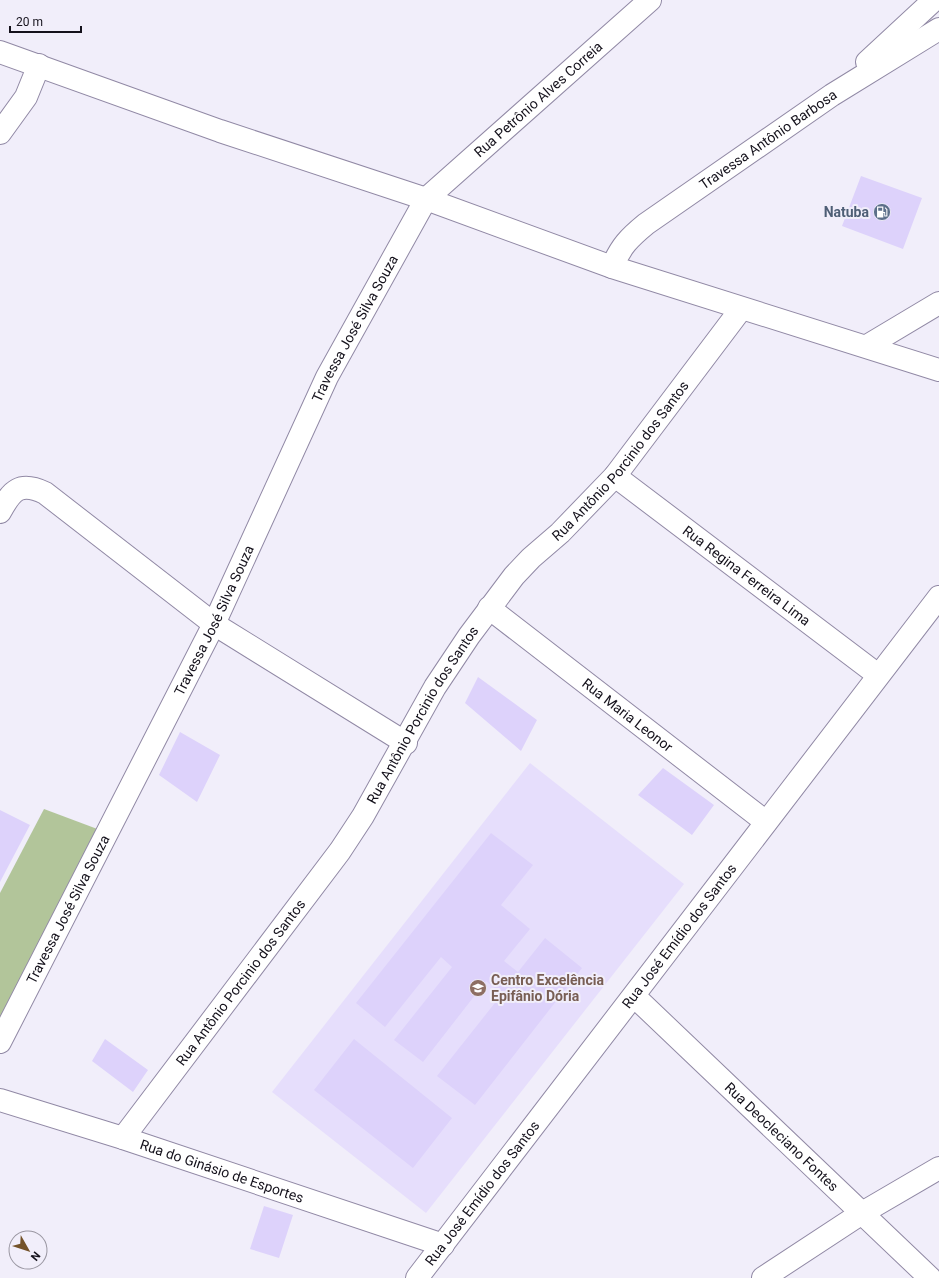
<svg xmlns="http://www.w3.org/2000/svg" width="939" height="1278" font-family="Roboto,sans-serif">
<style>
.built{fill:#e6defc}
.green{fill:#b2c59a}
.building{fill:#ddd2fb}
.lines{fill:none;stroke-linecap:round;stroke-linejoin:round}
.minor-casing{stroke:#9189a5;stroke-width:24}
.major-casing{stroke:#9189a5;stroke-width:24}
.minor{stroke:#fff;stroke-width:22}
.major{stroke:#fff;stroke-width:22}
.labels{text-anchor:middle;stroke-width:4;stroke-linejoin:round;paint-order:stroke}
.street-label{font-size:14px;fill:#14111b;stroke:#f1eefa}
.service-label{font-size:14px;font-weight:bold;fill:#4e5e75;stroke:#f1eefa;text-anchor:end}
.education-label{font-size:14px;font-weight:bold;fill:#785e54;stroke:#f1eefa;text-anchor:start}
</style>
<rect width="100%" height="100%" fill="#f1eefa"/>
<path class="built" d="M530 763 684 884 426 1213 272 1092Z"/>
<path class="green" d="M44 809 100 830 0 1025V893Z"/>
<path class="building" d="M861 176 922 198 903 249 842 226Z
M478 677 537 720 521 751 465 703Z
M180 732 220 755 197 802 159 775Z
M663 768 714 805 692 835 638 795Z
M0 810 30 825 0 882Z
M491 833 533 865 501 905 530 929 504 961 518 972 545 938 582 968 475 1105 437 1076 502 994 486 981 423 1062 394 1040 452 967 441 957 385 1027 356 1003Z
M105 1039 148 1070 133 1092 92 1061Z
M354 1039 452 1118 413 1168 314 1090Z
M264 1206 293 1215 279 1258 250 1249Z"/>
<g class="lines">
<g class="minor-casing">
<g id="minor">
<path d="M867 62 934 0"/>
<path d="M0 133 26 97 39 65"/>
<path id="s1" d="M612 267C621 246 629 238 646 224L832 95 939 29"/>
<path d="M867 346 939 303"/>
<path id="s2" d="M615 476 878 675"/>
<path d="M0 512C12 490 20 481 45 493L214 624 406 743"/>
<path id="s3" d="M489 608 766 822"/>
<path id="s4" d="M634 996 930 1278"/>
<path id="s5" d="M0 1042 214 624 327 377 426 199 650 0"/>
<path id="s6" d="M0 1100 123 1138 443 1245"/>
<path id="s7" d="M123 1138 340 851 363 816 435 687 469 636 514 576 531 558 560 533 615 476 741 309"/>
<path d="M763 1278 862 1213 939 1168"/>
</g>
</g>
<g class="major-casing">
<g id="major">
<path d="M0 52 220 131 426 199 612 267 939 370"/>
<path id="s8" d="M417 1278 939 597"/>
</g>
</g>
<use href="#minor" class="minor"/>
<use href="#major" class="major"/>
</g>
<defs>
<g id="fuel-disc" transform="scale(0.9)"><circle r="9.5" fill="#5c6f8a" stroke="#f1eefa"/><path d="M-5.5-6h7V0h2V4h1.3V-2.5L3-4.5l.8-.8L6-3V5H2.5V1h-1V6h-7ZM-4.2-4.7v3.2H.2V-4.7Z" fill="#fff"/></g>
<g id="school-disc" transform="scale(0.9)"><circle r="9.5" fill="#8d6e63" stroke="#f1eefa"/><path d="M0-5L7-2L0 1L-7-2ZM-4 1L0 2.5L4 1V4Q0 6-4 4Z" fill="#fff"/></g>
</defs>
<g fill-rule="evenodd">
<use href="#fuel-disc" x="882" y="212"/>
<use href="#school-disc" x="478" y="988"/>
</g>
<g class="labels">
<g class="street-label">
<text dy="5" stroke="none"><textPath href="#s5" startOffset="1095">Rua Petrônio Alves Correia</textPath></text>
<text dy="5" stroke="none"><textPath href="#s1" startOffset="204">Travessa Antônio Barbosa</textPath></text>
<text dy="5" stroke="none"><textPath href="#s5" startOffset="797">Travessa José Silva Souza</textPath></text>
<text dy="5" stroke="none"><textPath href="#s7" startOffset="843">Rua Antônio Porcinio dos Santos</textPath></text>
<text dy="5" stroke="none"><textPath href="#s2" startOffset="165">Rua Regina Ferreira Lima</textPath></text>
<text dy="5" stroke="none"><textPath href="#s5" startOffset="473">Travessa José Silva Souza</textPath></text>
<text dy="5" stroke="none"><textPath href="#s3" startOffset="175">Rua Maria Leonor</textPath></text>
<text dy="5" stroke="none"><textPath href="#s7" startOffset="519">Rua Antônio Porcinio dos Santos</textPath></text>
<text dy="5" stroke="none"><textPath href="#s5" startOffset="149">Travessa José Silva Souza</textPath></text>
<text dy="5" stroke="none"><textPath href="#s8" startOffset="431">Rua José Emídio dos Santos</textPath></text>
<text dy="5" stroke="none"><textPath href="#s7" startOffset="195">Rua Antônio Porcinio dos Santos</textPath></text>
<text dy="5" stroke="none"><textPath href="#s4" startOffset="204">Rua Deocleciano Fontes</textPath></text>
<text dy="5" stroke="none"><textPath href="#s6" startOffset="233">Rua do Ginásio de Esportes</textPath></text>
<text dy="5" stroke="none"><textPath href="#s8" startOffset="107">Rua José Emídio dos Santos</textPath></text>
</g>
<g class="service-label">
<text x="869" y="217">Natuba</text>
</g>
<g class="education-label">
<text x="491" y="985">Centro Excelência<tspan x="491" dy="16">Epifânio Dória</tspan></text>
</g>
</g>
<g transform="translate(28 1250) rotate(129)"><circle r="19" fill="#f1eefa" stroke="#9996a1"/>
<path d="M0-3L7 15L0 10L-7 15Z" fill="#735229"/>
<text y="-6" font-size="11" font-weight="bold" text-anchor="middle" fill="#14111b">N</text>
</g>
<path d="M10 26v6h71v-6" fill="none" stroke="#14111b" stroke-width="2"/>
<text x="16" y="26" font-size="12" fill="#14111b" stroke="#f1eefa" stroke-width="3" paint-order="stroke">20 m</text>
</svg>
